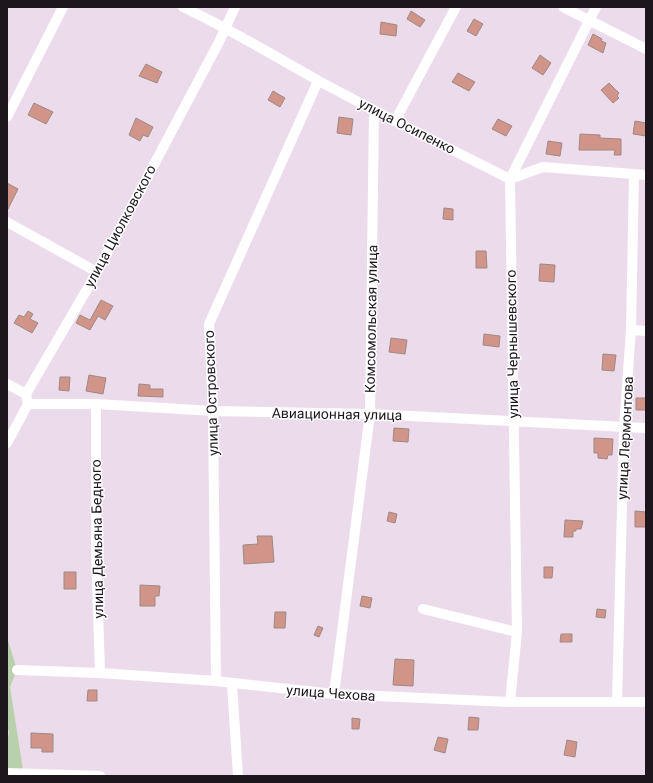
<svg xmlns="http://www.w3.org/2000/svg" width="653" height="783" font-family="Roboto,sans-serif">
<style>
.green{fill:#b9d0ad}
.building{fill:#d19488;stroke:#9f8985}
.lines{fill:none;stroke-linecap:round;stroke-linejoin:round}
.minor{stroke:#fff;stroke-width:10}
.labels{text-anchor:middle;stroke-width:3;stroke-linejoin:round;paint-order:stroke}
.street-label{font-size:14px;fill:#1d171d;stroke:#fff}
</style>
<rect width="100%" height="100%" fill="#ecdceb"/>
<path class="green" d="M7 637 17 670 10 687 24 776H7V746L9 731 7 729Z"/>
<path class="building" d="M411 11 425 20 420 27 407 19Z
M474 19 483 24 476 36 467 31Z
M381 22 397 25 396 36 380 34Z
M593 34 602 39 601 41 606 43 603 53 588 45Z
M540 55 551 63 543 75 532 68Z
M146 64 162 72 157 83 139 76Z
M458 73 475 82 469 91 452 82Z
M609 83 619 93 617 96 619 98 613 103 601 90Z
M273 91 285 98 280 107 268 100Z
M34 103 53 112 46 124 28 115Z
M339 117 353 119 351 135 337 133Z
M136 118 153 127 148 137 143 135 140 141 129 135Z
M498 119 512 126 506 136 492 129Z
M635 121 646 123V136L633 134Z
M580 134 600 135V138L621 139V155H614L615 150H579Z
M548 141 562 143 560 156 546 154Z
M7 183 18 189 7 211Z
M444 208 453 209V220L443 219Z
M476 251H486L487 268H476Z
M540 264 555 265 554 282 539 281Z
M101 300 113 306 105 320 98 316 90 330 76 323 80 315 90 320Z
M28 311 33 314 30 319 38 323 32 333 14 323 19 315 24 317Z
M484 334 500 336 499 347 483 345Z
M391 338 407 340 405 354 389 352Z
M603 354 616 355 614 371 602 370Z
M89 375 106 378 103 394 86 391Z
M60 377H70L69 391 59 390Z
M139 384 150 385V389H163V397L138 396Z
M636 398H646V410H636Z
M394 428 409 429 408 442 393 441Z
M594 438 613 439 612 455H608L607 459 598 458V453H594Z
M635 511 646 512V527H635Z
M389 512 397 514 395 523 387 521Z
M565 520 583 521 581 529H576V531H573V537H564Z
M257 536H272L274 562 244 564 243 545 258 544Z
M544 567H553L552 578H544Z
M64 572H76V589H64Z
M140 585 160 586 159 596H155V606H140Z
M362 596 372 598 370 608 360 606Z
M597 609 606 610 605 618 596 617Z
M275 612H286L285 628H274Z
M318 626 323 628 319 637 314 635Z
M561 634H572V642H560Z
M395 659 414 660 413 686 393 685Z
M88 690H97V701H87Z
M469 717 479 718 478 730H468Z
M352 718 360 719 359 729H352Z
M31 733 53 734V752H42V748H31Z
M438 737 448 739 445 753 434 750Z
M567 740 577 742 575 757 564 755Z"/>
<g class="lines">
<path class="minor" d="M183 7C230 29 274 56 319 81 382 115 446 147 510 179L543 167 646 175
M563 7 646 49
M7 117 63 7
M395 121 456 7
M7 222 97 272
M631 330 646 331
M7 384 26 394
M28 404H96L213 411 370 414 646 428
M96 404V548L100 673
M7 443 28 404 26 394 97 272 219 42 235 7
M423 609 517 632
M17 670 100 673 216 681 334 694 510 702H646
M216 681 213 411 209 324 318 81
M232 684 238 776
M334 694 370 414 374 110
M510 702 517 632 510 179 596 7
M617 702 624 427 631 330 634 174
M7 773 100 776"/>
</g>
<g class="labels">
<g class="street-label">
<text transform="translate(407 126) rotate(27)" y="5">улица Осипенко</text>
<text transform="translate(120 226) rotate(-62)" y="5">улица Циолковского</text>
<text transform="translate(371 319) rotate(-89)" y="5">Комсомольская улица</text>
<text transform="translate(512 344) rotate(-91)" y="5">улица Чернышевского</text>
<text transform="translate(211 393) rotate(-92)" y="5">улица Островского</text>
<text transform="translate(337 414) rotate(1)" y="5">Авиационная улица</text>
<text transform="translate(625 438) rotate(-87)" y="5">улица Лермонтова</text>
<text transform="translate(97 539) rotate(-91)" y="5">улица Демьяна Бедного</text>
<text transform="translate(331 693) rotate(4)" y="5">улица Чехова</text>
</g>
</g>
<rect width="653" height="783" fill="none" stroke="#1d171d" stroke-width="16"/>
</svg>
